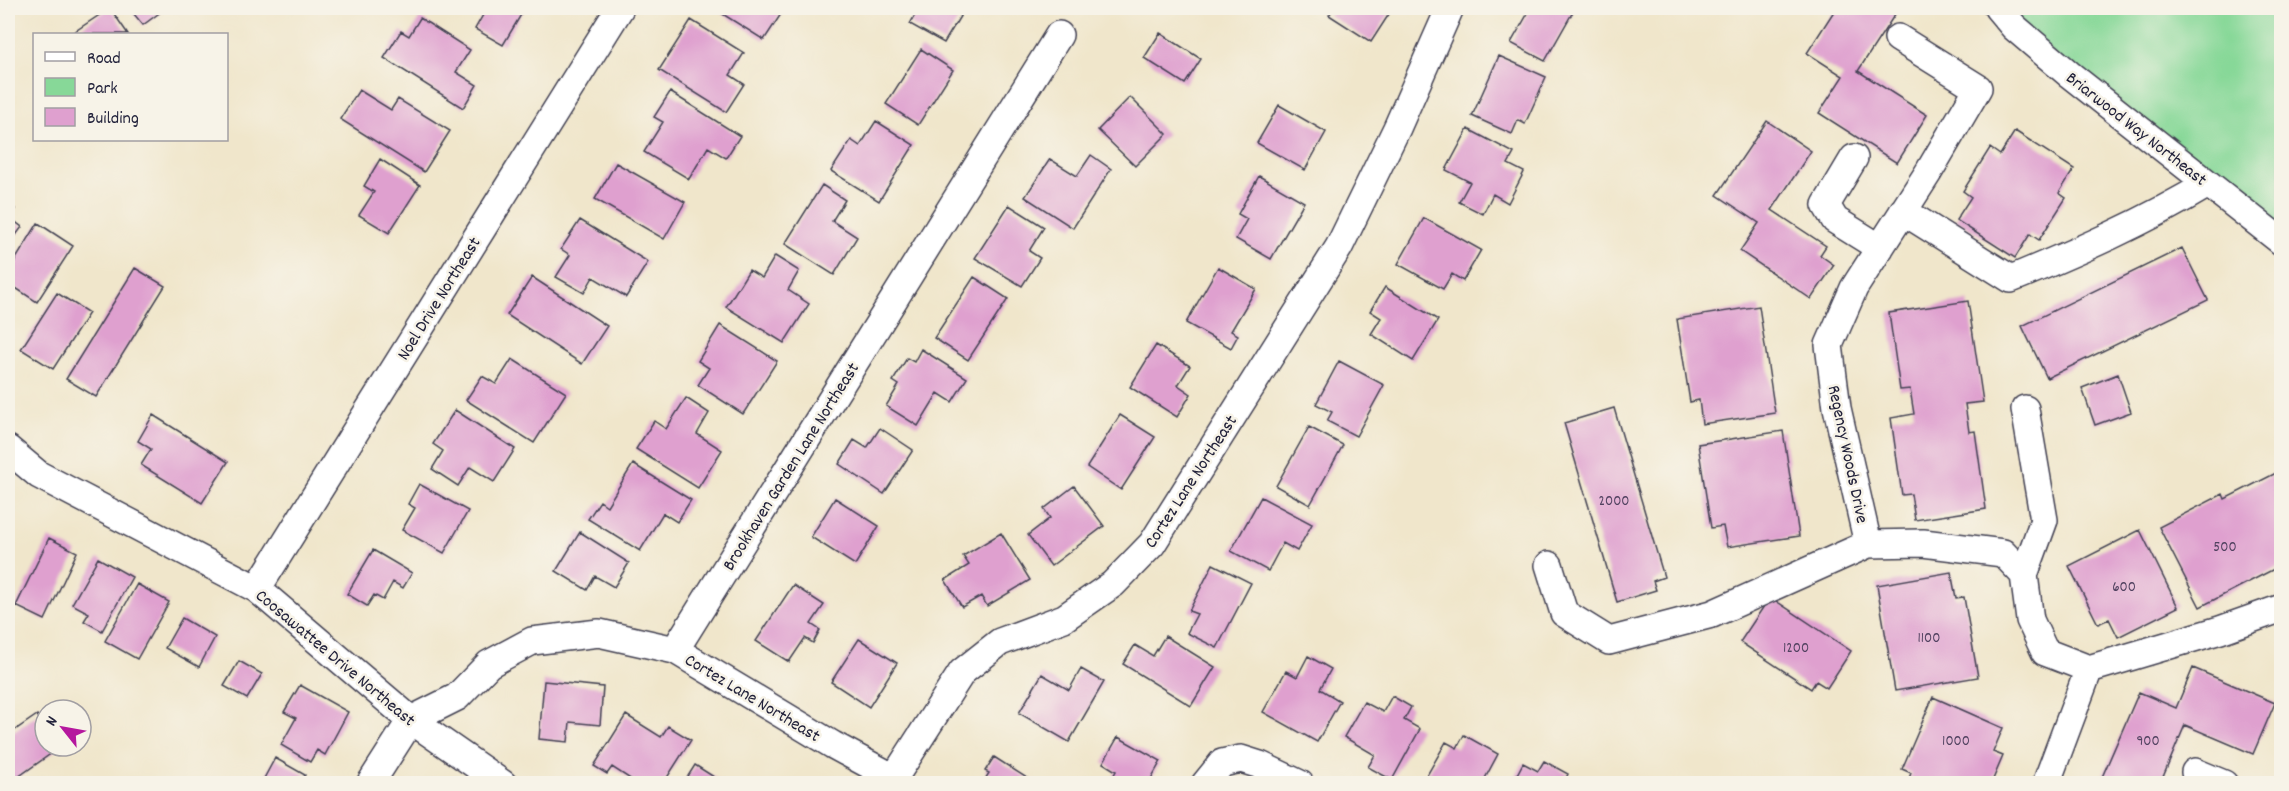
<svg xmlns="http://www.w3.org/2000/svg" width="2289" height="791" font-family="Dekko,sans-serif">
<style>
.green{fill:#87d898;stroke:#547d6a;stroke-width:1.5}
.building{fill:#dfa0cf}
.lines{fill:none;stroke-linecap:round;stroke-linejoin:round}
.minor-casing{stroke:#413f51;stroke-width:30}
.minor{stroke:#fff;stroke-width:27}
.labels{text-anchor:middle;stroke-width:5;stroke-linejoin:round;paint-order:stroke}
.number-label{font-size:15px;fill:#514260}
.street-label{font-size:18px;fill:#22223b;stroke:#f7f3e8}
</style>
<rect width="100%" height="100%" fill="#f7f3e8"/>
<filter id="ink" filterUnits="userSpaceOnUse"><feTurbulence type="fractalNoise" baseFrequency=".0167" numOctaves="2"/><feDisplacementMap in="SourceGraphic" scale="12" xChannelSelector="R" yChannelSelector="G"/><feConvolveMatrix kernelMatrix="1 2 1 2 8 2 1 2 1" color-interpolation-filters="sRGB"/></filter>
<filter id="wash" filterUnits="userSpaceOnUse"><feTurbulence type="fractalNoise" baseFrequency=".008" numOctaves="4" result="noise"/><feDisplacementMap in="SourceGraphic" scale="24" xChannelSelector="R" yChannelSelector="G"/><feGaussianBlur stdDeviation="1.35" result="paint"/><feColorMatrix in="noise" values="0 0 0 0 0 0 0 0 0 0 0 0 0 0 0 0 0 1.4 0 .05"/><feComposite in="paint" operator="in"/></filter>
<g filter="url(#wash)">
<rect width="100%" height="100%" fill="#f0e6cb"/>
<path class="green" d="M1992 8H2281V228Z"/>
<g id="blocks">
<path class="building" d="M110 8 128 34H75L74 32Z
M129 8H166L143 25Z
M487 8H525L503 45 475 29Z
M713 8H785L764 40Z
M919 8H965L944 43 910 24Z
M1334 8H1393L1371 42 1329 15Z
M1531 8H1575L1545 61 1511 43Z
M1836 8H1899L1858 71 1927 115 1897 163 1819 113 1843 76 1807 53Z
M420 18 470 50 456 72 477 85 463 108 384 58 401 31 409 36Z
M691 20 744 53 730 75 744 84 726 112 659 70Z
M1160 33 1201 59 1185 84 1144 58Z
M921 49 953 70 918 125 886 104Z
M1499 56 1546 77 1525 124 1518 120 1512 134 1472 116Z
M359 90 391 110 398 99 450 131 424 172 340 119Z
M670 92 740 136 726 158 708 147 689 179 644 152 663 122 654 117Z
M1130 97 1167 134 1135 166 1098 130Z
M1279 105 1326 132 1305 170 1257 143Z
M876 121 914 145 879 201 831 171 851 140 860 146Z
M1767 121 1811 151 1772 210 1826 246 1820 255 1834 265 1811 299 1740 251 1759 223 1717 195Z
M1468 129 1514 153 1508 164 1524 172 1508 203 1493 194 1483 214 1459 202 1470 182 1446 170Z
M2015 131 2074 169 2059 193 2066 198 2039 240 2030 234 2015 258 1956 220 1971 197 1963 191 1990 148 2000 155Z
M1091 155 1111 169 1073 228 1025 197 1050 159 1077 176Z
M380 159 420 185 389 233 359 215 374 192 364 186Z
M616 163 685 202 664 239 595 199Z
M1259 176 1304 202 1271 259 1236 239 1247 219 1238 214Z
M822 185 845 200 832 221 857 237 834 275 785 244Z
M8 204 15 209 9 217 22 227 8 246Z
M1009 205 1044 227 1029 251 1040 258 1022 286 975 258Z
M1424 218 1481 250 1463 281 1452 274 1443 289 1398 264Z
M580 220 648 262 626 297 593 277 584 293 556 277 570 255 561 249Z
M38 223 73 246 37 302 8 283V272Z
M2182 248 2208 300 2047 378 2022 326Z
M775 256 799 271 788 290 809 304 784 343 726 307 749 270 762 278Z
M1218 267 1256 289 1231 331 1238 335 1231 348 1186 323Z
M135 268 165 286 96 397 66 379Z
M532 277 607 326 582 364 507 315Z
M974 277 1008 299 968 360 934 338Z
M1385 287 1438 320 1413 361 1371 334 1381 318 1370 311Z
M57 293 89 313 53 369 21 349Z
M1968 301 1983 402 1965 404 1969 432 1975 431 1986 509 1915 520 1911 494 1902 495 1891 418 1914 414 1910 389 1900 390 1889 313Z
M1759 306 1775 413 1702 424 1699 400 1690 402 1677 319Z
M720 325 777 361 743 414 698 385 709 368 698 361Z
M1156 345 1190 366 1178 385 1191 394 1177 417 1130 387Z
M921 349 967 378 952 402 938 393 918 426 886 406 899 385 893 381 907 358 914 362Z
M512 359 566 393 534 443 466 400 482 376 496 384Z
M1339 361 1384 385 1356 436 1327 421 1332 412 1316 404Z
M2118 374 2131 412 2095 425 2082 388Z
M686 398 709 413 697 434 722 450 698 488 636 449 654 421 666 429Z
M1614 408 1664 577 1653 581 1656 590 1617 602 1564 423Z
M455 410 515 449 494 482 470 467 458 486 432 469 443 451 433 444Z
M153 415 228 462 202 503 141 465 151 449 138 441Z
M1120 415 1155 437 1121 490 1087 467Z
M1309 427 1343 445 1310 505 1276 486Z
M880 428 913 450 884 494 839 464 854 440 867 448Z
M1783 431 1799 536 1727 547 1723 526 1711 528 1698 444Z
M633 464 691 500 677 522 663 513 640 551 588 519 600 501 607 506Z
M2282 470V565L2200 607 2159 527 2223 494 2225 499Z
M419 484 468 511 444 553 402 530 415 508 408 504Z
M1074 486 1104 526 1051 566 1028 535 1050 518 1044 509Z
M1261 497 1312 524 1297 551 1283 543 1268 571 1231 551Z
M835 498 879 526 855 565 811 537Z
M2140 530 2178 607 2118 637 2109 619 2098 624 2069 566Z
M580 532 629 563 614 587 595 576 587 590 556 571Z
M1001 533 1030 580 987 606 981 596 962 607 945 580 969 565 963 556Z
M49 538 77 552 45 620 16 606Z
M373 550 412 573 403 588 393 582 383 600 374 595 367 606 347 594Z
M98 558 132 577 102 631 84 621 89 613 72 604Z
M1213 564 1251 583 1217 648 1187 633 1197 614 1189 611Z
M1951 572 1956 598 1964 597 1978 677 1895 691 1877 585Z
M137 584 169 602 137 659 105 641Z
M793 585 824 605 811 624 820 630 813 643 805 638 789 662 756 641Z
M1770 597 1851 651 1827 688 1816 681 1811 689 1740 642Z
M182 618 215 637 199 667 165 648Z
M1165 636 1215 667 1191 706 1123 664 1135 645 1153 656Z
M859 639 897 663 869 707 831 682Z
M1308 656 1331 669 1320 689 1340 701 1317 742 1263 712 1286 671 1297 677Z
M239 661 262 674 247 699 224 686Z
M2193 668 2275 703 2253 754 2185 725 2160 784H2099L2139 692 2176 708Z
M1081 669 1104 682 1069 742 1019 713 1042 674 1069 690Z
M544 681 603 687 600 725 570 722 568 742 539 739Z
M300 685 348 712 325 755 317 750 310 762 281 745 296 718 284 712Z
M1392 696 1411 707 1404 720 1420 729 1392 780 1368 767 1375 755 1344 737 1364 702 1383 712Z
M1933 697 2003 728 1993 752 2003 756 1991 784H1907L1911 773 1902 769Z
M37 715 45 727V746H58L59 748 8 784V735Z
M626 715 661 737 668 726 691 740 663 784H638L612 767 607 774 594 766Z
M1464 735 1498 754 1482 784H1438L1426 777 1446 742 1457 748Z
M1118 737 1161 761 1148 784H1109L1116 771 1103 763Z
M994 757 1030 780 1028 784H982L989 773 985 771Z
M275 758 305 775 300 784H261Z
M1544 761 1568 774 1563 784H1512L1523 763 1538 771Z
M695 765 725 784H683Z"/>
</g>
</g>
<g filter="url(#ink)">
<use href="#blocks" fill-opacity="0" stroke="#413f51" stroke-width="1.5"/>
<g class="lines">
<g class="minor-casing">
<path id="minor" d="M1998 8 2014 27 2069 74 2282 242
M1854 158 1826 205 1835 220 1880 248
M1903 211 2011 279C2079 251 2145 222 2208 184
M8 449 39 475 257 589 411 720 503 784
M1868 544 1837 408 1829 345 1854 288 1928 173 1978 88 1898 38
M1549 565 1564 613 1609 641 1712 614 1868 544 1923 543 2003 553 2024 575 2030 620 2045 652 2089 669 2220 630 2282 608
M2024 575 2044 520 2025 409
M257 589 620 8
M675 650 1059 35
M2195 772 2224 784
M370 784 411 720 457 697 489 664 532 641 599 633 675 650 833 745 894 778 962 672 1000 642 1064 618 1113 584 1152 544 1339 247 1397 128 1450 8
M1205 784 1222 763 1241 759 1260 765 1300 784
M2046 784 2089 669"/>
</g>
<use href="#minor" class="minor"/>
</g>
</g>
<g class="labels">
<g class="number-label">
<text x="1614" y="505">2000</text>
<text x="2225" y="551">500</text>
<text x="2124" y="591">600</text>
<text x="1929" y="642">1100</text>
<text x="1796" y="652">1200</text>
<text x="1956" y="745">1000</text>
<text x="2148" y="745">900</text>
</g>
<g class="street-label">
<text transform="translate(2137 128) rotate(38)" y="6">Briarwood Way Northeast</text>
<text transform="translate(438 298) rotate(-58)" y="6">Noel Drive Northeast</text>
<text transform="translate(1849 454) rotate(78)" y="6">Regency Woods Drive</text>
<text transform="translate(790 466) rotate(-58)" y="6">Brookhaven Garden Lane Northeast</text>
<text transform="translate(1190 481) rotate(-57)" y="6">Cortez Lane Northeast</text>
<text transform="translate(336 657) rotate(40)" y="6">Coosawattee Drive Northeast</text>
<text transform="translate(753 697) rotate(31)" y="6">Cortez Lane Northeast</text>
</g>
</g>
<rect width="2289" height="791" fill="none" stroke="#f7f3e8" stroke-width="30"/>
<rect x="33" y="33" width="195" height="108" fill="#f7f3e8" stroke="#a29fa3" stroke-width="1.5"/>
<rect x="45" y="52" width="30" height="9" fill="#ffffff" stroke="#a29fa3" stroke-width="1.5"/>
<text x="87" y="63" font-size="18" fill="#22223b">Road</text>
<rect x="45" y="78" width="30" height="18" fill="#87d898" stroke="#a29fa3" stroke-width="1.5"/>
<text x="87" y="93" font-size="18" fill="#22223b">Park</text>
<rect x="45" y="108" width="30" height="18" fill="#dfa0cf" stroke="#a29fa3" stroke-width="1.5"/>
<text x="87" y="123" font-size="18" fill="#22223b">Building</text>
<g transform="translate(63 728) rotate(301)"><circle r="28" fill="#f7f3e8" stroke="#a29fa3" stroke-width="1.5"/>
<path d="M0-4.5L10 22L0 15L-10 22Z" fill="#b5179e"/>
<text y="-9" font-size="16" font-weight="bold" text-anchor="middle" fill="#22223b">N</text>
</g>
</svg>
